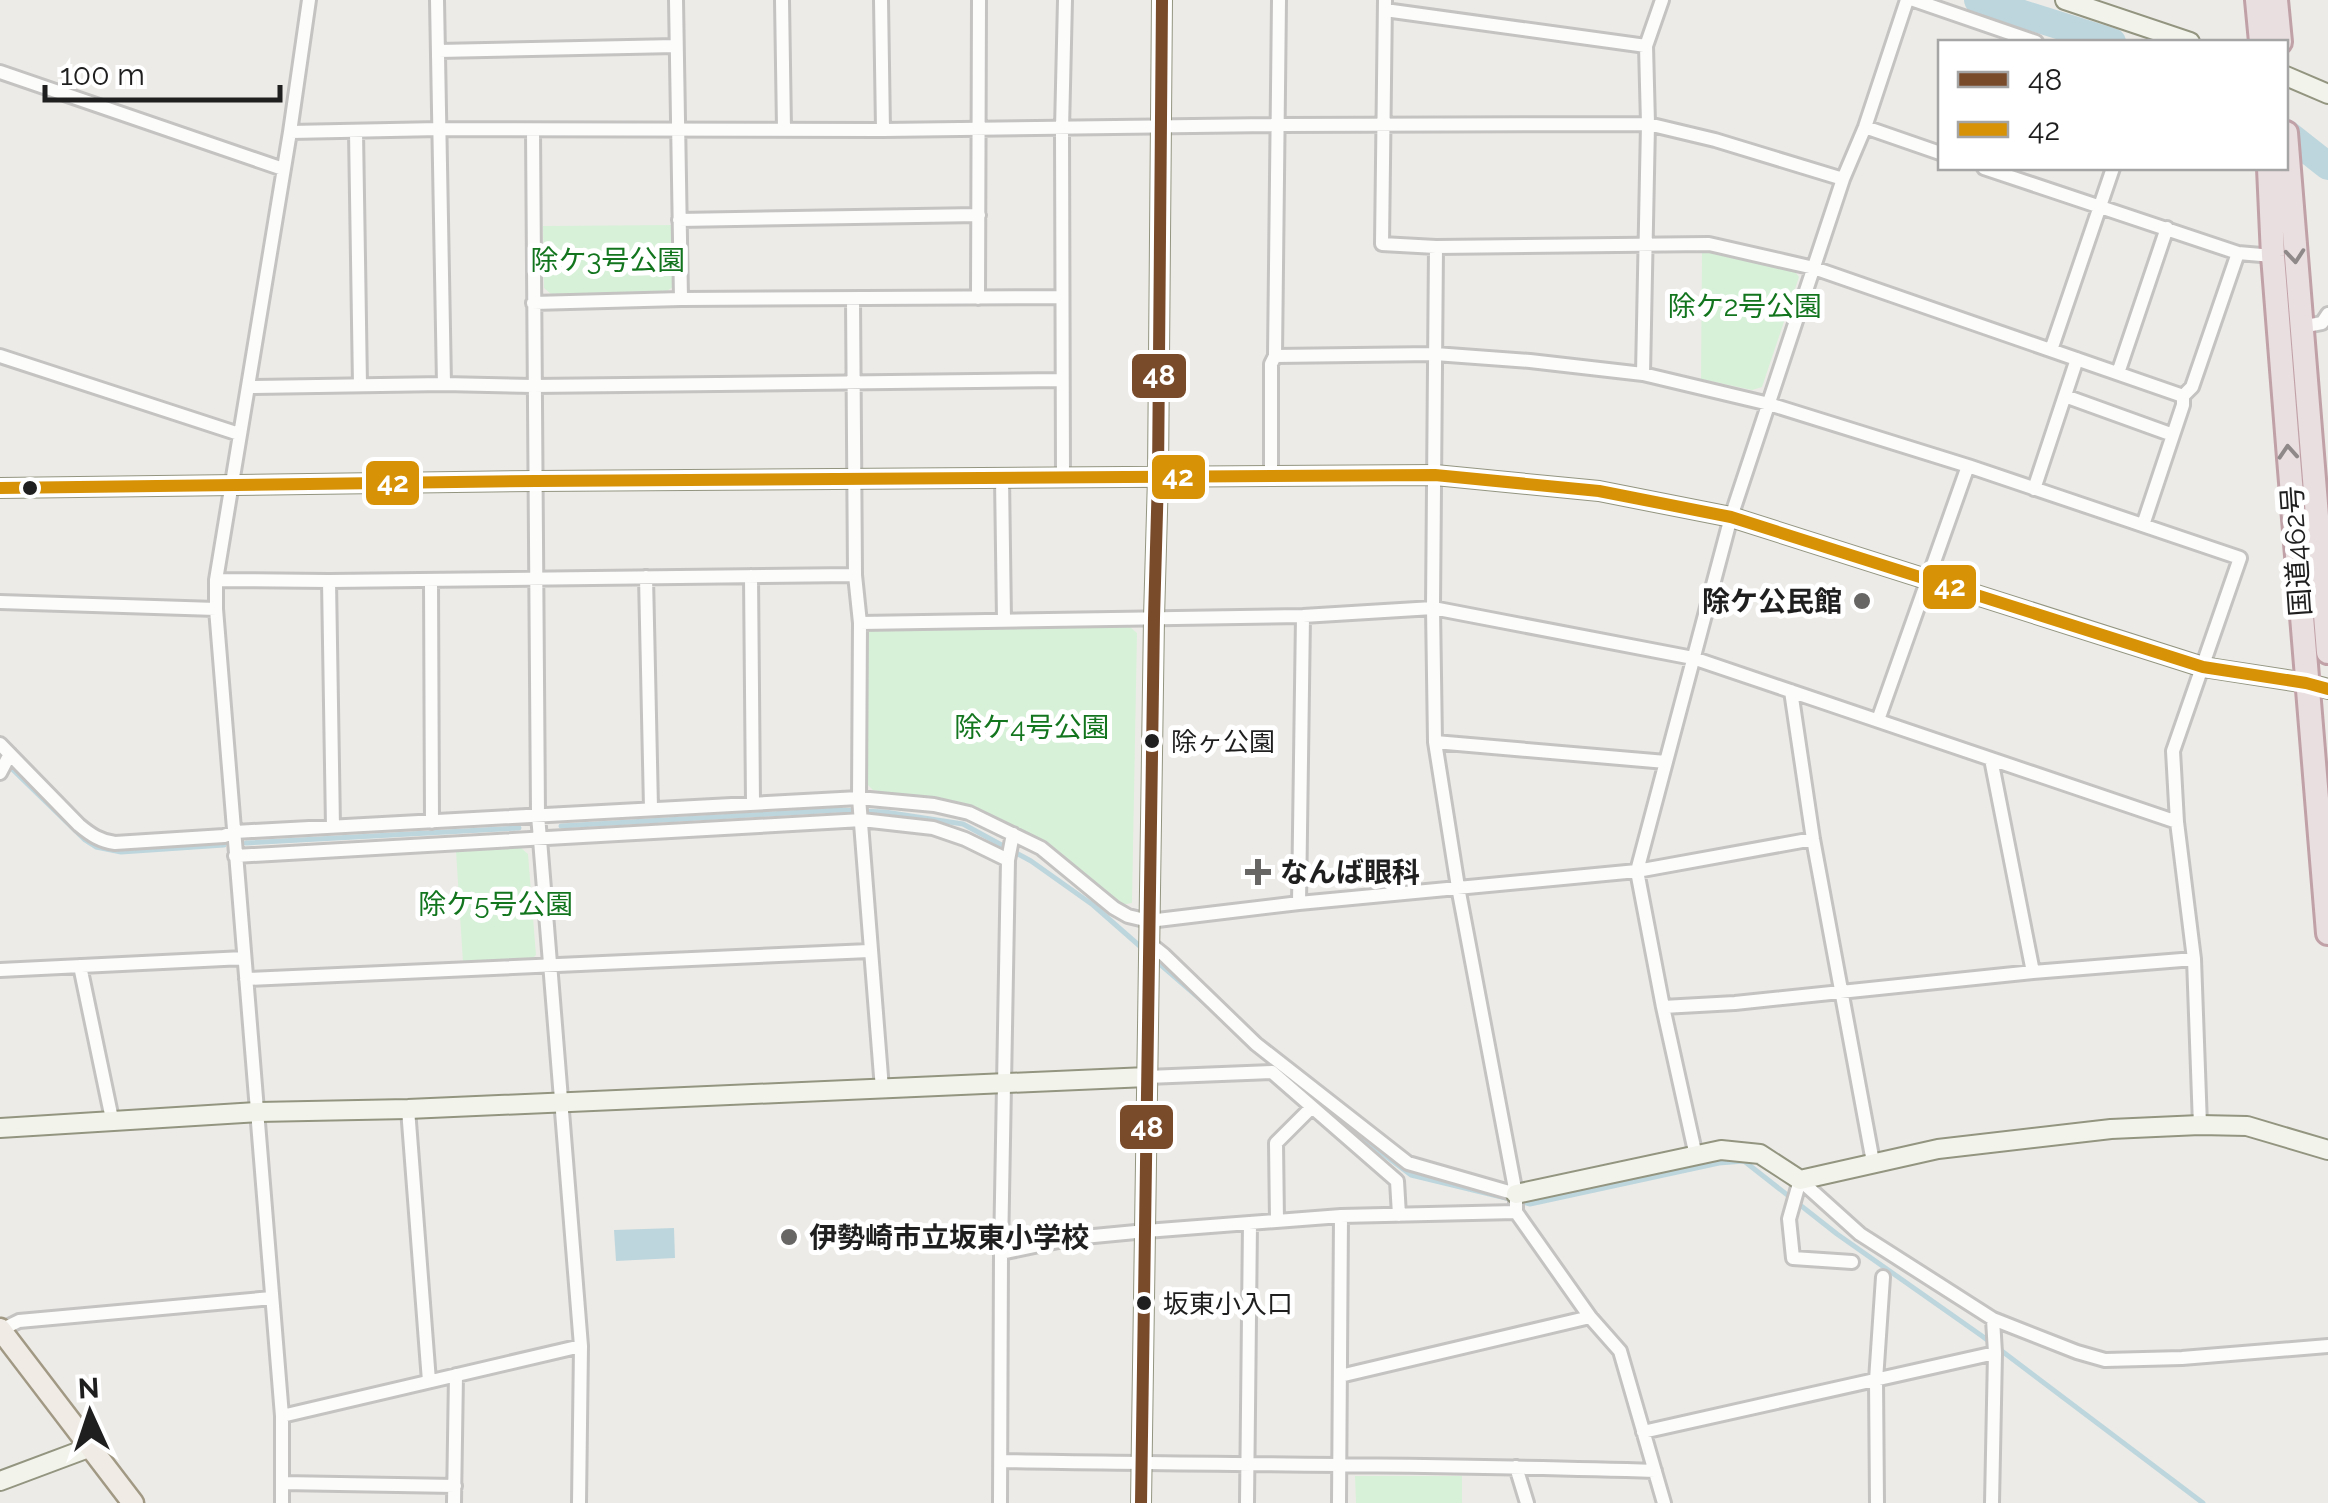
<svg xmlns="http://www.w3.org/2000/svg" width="2328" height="1503" font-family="Raleway,'Noto Sans JP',sans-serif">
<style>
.park{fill:#d7f1d8}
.water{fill:#bdd6dd}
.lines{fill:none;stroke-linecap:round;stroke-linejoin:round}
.stream{stroke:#bdd6dd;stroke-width:5}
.river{stroke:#bdd6dd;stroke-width:28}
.street-casing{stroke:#c4c3c2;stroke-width:18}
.secondary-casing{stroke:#939580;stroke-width:22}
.primary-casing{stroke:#a29985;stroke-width:25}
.highway-casing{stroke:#c0a1a8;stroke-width:28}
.street{stroke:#fcfcfb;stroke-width:12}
.secondary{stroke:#f2f3eb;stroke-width:18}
.primary{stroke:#f0ece5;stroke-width:20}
.highway{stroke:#eadfe0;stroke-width:22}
.bus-1-casing{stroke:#fff;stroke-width:20}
.bus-2-casing{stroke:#fff;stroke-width:20}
.bus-1{stroke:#7a4b2a;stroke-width:12}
.bus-2{stroke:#d79205;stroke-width:12}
.oneway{stroke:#8f8989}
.bus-dot{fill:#1f1f1f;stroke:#fff;stroke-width:4}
.poi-dot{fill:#676665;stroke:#fff;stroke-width:4}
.labels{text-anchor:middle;stroke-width:10;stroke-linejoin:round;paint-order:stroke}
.bus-label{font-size:26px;fill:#1f1f1f;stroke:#fff;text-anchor:start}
.park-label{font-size:28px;fill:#13761f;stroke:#fff}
.street-label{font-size:28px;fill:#1f1f1f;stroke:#fff}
.poi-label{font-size:28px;font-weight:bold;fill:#1f1f1f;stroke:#fff;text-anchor:start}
.line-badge{stroke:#fff;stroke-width:4}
.badge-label{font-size:28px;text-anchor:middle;font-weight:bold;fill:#fff}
</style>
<rect width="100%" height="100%" fill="#edebe7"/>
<path class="park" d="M673 225V287L667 291 551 294 544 288 543 226Z
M1702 250 1794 270 1799 277 1762 387 1752 390 1701 379Z
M1130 627 1137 633 1132 903 1121 905 1046 845 973 808 873 790 867 784V634L872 628Z
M520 847 528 854 536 955 530 961 463 963 456 851Z
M1355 1476H1462V1503H1356Z"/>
<path class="water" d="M674 1228 675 1258 616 1261 614 1230Z"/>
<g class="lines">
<path class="stream" d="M9 766 85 840 96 847 121 852 224 845
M561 826 839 810 885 812 963 824 1031 861 1093 905 1142 948
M246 843 519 828
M1154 959 1214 1011
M1285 1075 1329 1113 1411 1175 1530 1204 1719 1163 1744 1161 1837 1234 1982 1336 2203 1503"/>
<path class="river" d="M1978 0 2112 42
M2286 133 2328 166"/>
<g class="street-casing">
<path id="street" d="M437 0 444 384
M676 0 681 299
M782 0 784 129
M881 0 883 130
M1385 0 1382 244 1436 247 1709 244 1814 268 2183 396 2192 387 2238 253
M1914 0 2036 42
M1385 10 1646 46
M438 51 676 46
M0 72 283 169
M1865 127 1940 153
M533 130 538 815 581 1346 579 1503
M290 132 440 129 883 130 1279 125 1648 124 1715 140 1843 179
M356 132 360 385
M1984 168 2238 253 2273 256
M679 220 979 215
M1436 247 1433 608 1435 742 1458 887 1516 1194V1212L1590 1317 1620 1351 1664 1503
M978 298 979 0
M853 299 855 575 860 623 859 798 882 1089
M533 303 681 299 1062 297
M2301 327 2322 323 2328 314
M2051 350 2113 168
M0 356 239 434
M1275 356 1435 354 1530 361 1643 374 1769 404 1968 466 2240 558 2173 751 2177 822 2194 959 2200 1125
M2118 373 2167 228
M1643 374 1648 124 1646 46 1662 0
M249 387 444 384 533 386 1062 380
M2065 396 2173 435
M1271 476V364L1275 356 1279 0
M1063 477 1062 129 1065 0
M1002 478 1004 620
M2034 489 2077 359
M2143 525 2183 405V396
M751 576 753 803
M646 577 651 808
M216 580 329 581 855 575
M431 580 432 822
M329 581 333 827
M0 602 216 609
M860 623 1303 616 1433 608 1693 658 2177 822
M1791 691 1813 839 1873 1162
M1878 720 1968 466
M1435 742 1666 762
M0 744 79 825C91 835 100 841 115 843L224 836 235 832 859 798 934 805 969 813 1041 848 1114 908 1128 916 1149 921 1299 903 1637 871 1813 839
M1991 759 2033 972
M0 773 10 754
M235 856 862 820 933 828 965 839 1008 860
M1299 903 1303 616
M1149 943 1164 955 1256 1044 1408 1163 1516 1194
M80 966 112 1119
M0 970 244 958
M246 979 869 951
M1663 1007 1735 1003 2033 972 2194 959
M1147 1077 1272 1072 1397 1181 1399 1215
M408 1109 429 1381
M1696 1156 1663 1007 1637 871 1731 517 1843 179 1865 127 1907 0
M1277 1221 1276 1143 1312 1107
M1001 1253 1073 1238 1146 1231 1341 1216 1516 1212
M1852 1262 1793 1258 1789 1219 1800 1180 1860 1234 1993 1319 2077 1352 2105 1360 2182 1358 2328 1346
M1 1330 19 1321 272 1298
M1340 1376 1590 1317
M282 1416 581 1346
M1643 1432 1995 1353
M1001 1461C1219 1465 1437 1464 1655 1471
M1516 1467 1527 1503
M282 1483 455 1486
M282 1503V1416L216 609V580L290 132 309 0
M454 1503 456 1375
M1000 1503 1001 1253 1008 860 1013 834
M1247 1503 1250 1223
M1339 1503 1341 1216
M1877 1503 1876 1380 1883 1277
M1992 1503 1995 1353 1993 1319"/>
</g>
<g class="secondary-casing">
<path id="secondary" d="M2065 0 2190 42
M2286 76 2328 94
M0 488 536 481 1435 475 1599 491 1731 517 2203 667 2306 683 2328 689
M0 1128 258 1112 408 1109 1147 1077
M1516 1194 1721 1150 1760 1154 1800 1180 1938 1149 2111 1129 2200 1125 2247 1126 2328 1150
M0 1481 91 1447
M1141 1503 1154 618 1158 477 1162 0"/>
</g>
<g class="primary-casing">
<path id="primary" d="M0 1329 133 1503"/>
</g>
<g class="highway-casing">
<path id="highway" d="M2257 0 2261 42
M2276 0 2280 42
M2286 133 2328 652
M2269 168 2273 256 2289 458 2328 933"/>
</g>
<use href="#street" class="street"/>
<use href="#secondary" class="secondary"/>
<use href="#primary" class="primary"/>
<use href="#highway" class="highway"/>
<g class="bus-1-casing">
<path id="bus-1" d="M1141 1503 1154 618 1158 477 1162 0"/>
</g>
<g class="bus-2-casing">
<path id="bus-2" d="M0 488 536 481 1435 475 1599 491 1731 517 2203 667 2306 683 2328 689"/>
</g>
<use href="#bus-1" class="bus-1"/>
<use href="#bus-2" class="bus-2"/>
</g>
<defs><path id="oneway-chevron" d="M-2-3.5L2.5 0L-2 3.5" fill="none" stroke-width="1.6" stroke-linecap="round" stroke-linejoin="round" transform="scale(2.5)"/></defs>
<g class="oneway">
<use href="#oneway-chevron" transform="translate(2295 256) rotate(85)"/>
<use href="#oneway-chevron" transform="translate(2288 452) rotate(-94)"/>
</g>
<g class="bus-dot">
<circle cx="30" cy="488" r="9"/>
<circle cx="1152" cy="741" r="9"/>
<circle cx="1144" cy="1303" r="9"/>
</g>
<g class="poi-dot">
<circle cx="1862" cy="601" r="10"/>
<path d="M1253 857h10v10h10v10h-10v10h-10v-10h-10v-10h10z"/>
<circle cx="789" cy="1237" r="10"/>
</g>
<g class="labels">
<g class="bus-label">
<text x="1171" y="751">除ヶ公園</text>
<text x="1163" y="1313">坂東小入口</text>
</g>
<g class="park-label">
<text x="608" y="270">除ケ3号公園</text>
<text x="1745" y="316">除ケ2号公園</text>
<text x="1032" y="737">除ケ4号公園</text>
<text x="496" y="914">除ケ5号公園</text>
</g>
<g class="street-label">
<text transform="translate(2296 551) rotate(-94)" y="10">国道462号</text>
</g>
<g class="poi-label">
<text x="1842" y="611" text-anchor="end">除ケ公民館</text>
<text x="1280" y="882">なんば眼科</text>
<text x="809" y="1247">伊勢崎市立坂東小学校</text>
</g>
</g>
<g class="line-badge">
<rect x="1130" y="352" width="58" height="48" rx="10" fill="#7a4b2a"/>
<rect x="1150" y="453" width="57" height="48" rx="10" fill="#d79205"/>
<rect x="364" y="459" width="57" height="48" rx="10" fill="#d79205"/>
<rect x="1921" y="563" width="57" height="48" rx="10" fill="#d79205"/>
<rect x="1118" y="1103" width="57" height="48" rx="10" fill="#7a4b2a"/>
</g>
<g class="badge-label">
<text x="1159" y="385">48</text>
<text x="1178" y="486">42</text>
<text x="393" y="492">42</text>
<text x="1950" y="596">42</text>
<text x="1147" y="1137">48</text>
</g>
<rect x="1938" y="40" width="350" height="130" fill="#ffffff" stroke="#a5a5a5" stroke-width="2.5"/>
<rect x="1958" y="72" width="50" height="15" fill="#7a4b2a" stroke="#a5a5a5" stroke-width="2.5"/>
<text x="2028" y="90" font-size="30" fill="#1f1f1f">48</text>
<rect x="1958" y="122" width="50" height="15" fill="#d79205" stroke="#a5a5a5" stroke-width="2.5"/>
<text x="2028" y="140" font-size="30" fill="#1f1f1f">42</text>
<g transform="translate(90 1413) rotate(357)" stroke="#ffffff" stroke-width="8" paint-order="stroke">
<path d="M0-8L18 38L0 25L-18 38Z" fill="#1f1f1f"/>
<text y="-15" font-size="28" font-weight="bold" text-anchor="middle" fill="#1f1f1f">N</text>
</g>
<path d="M45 85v15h235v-15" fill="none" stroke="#1f1f1f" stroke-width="5"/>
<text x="60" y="85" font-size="30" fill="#1f1f1f" stroke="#ffffff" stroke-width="8" paint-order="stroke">100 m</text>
</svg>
